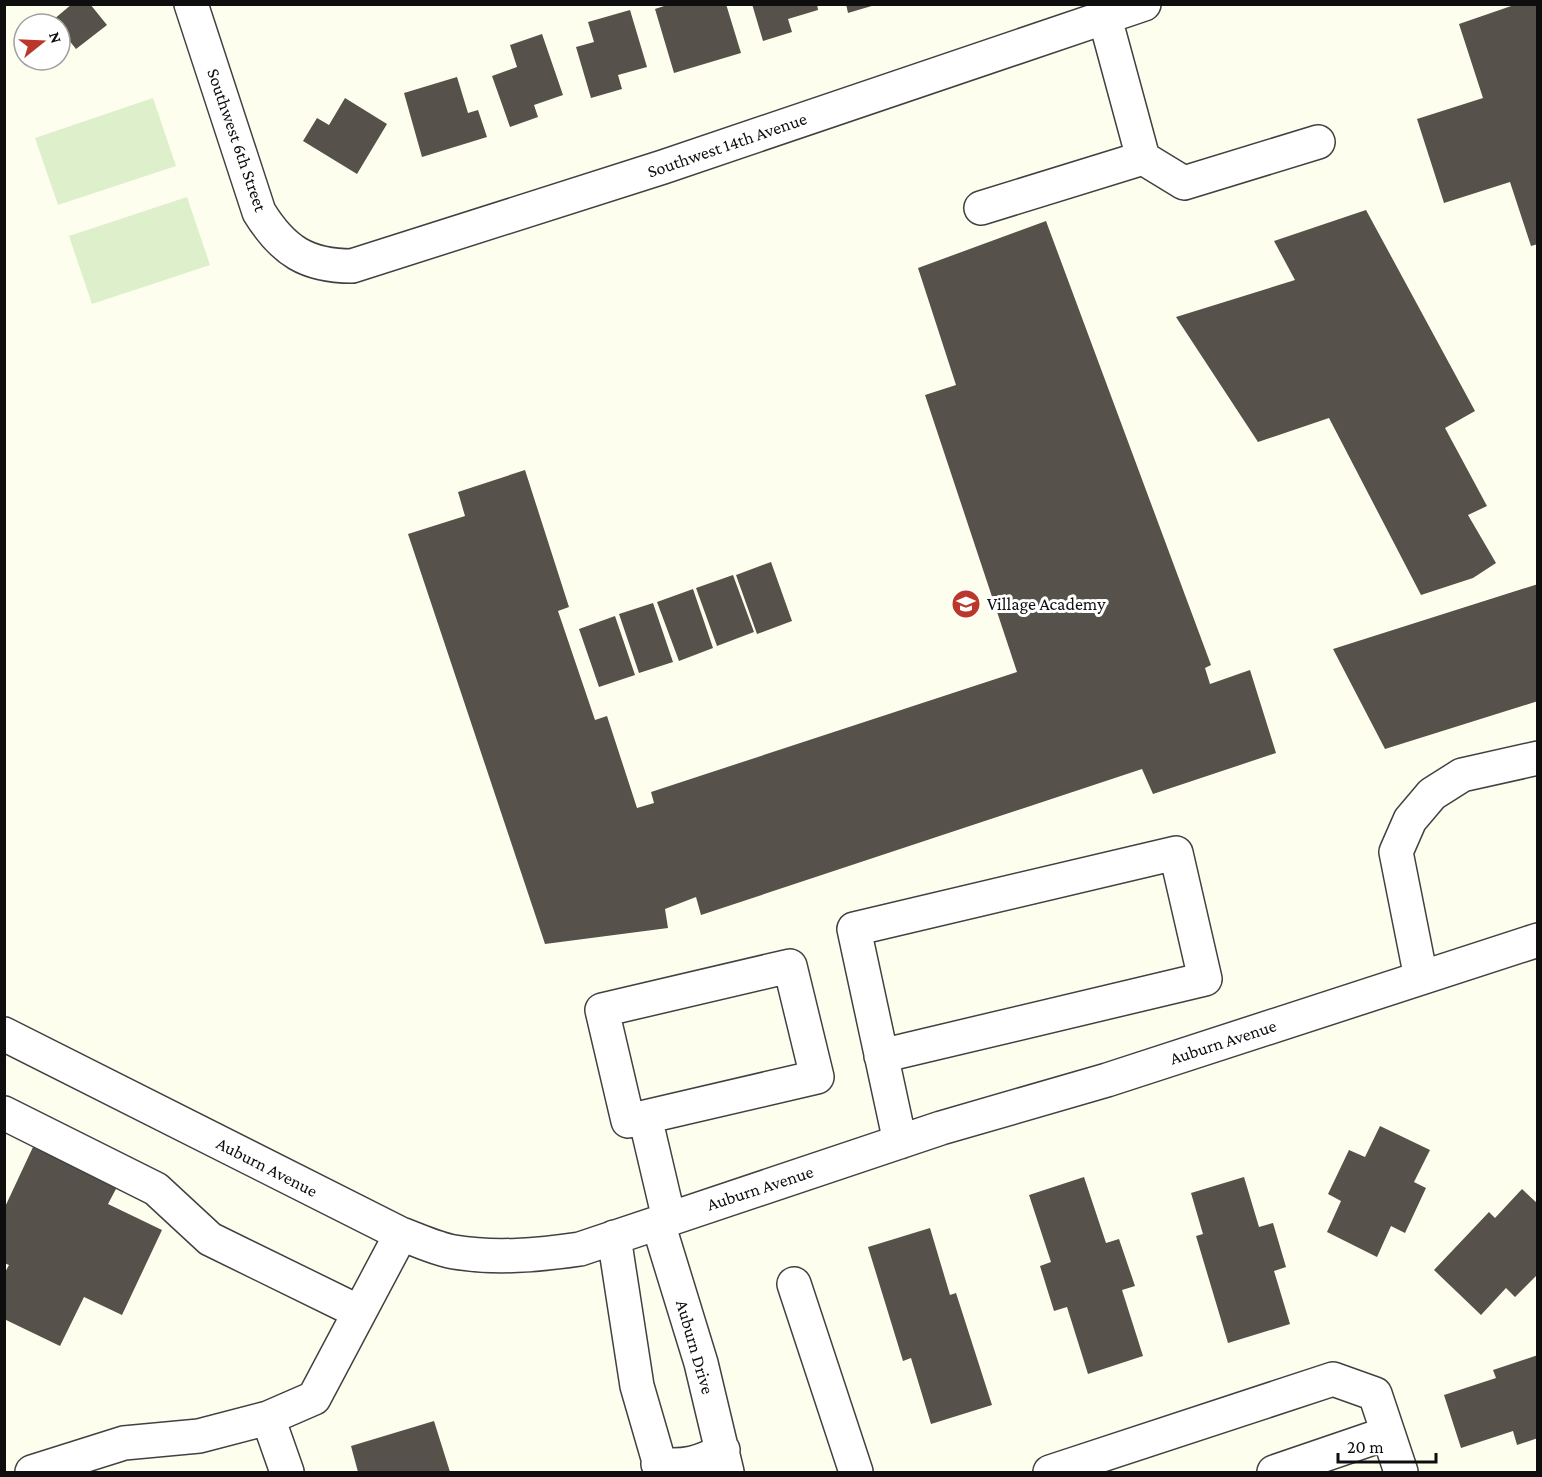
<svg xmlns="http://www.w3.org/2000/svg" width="1542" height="1477" font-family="'Crimson Pro',serif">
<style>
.pitch{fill:#deefcb}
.building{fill:#56514a}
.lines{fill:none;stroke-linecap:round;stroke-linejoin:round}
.minor-casing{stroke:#414141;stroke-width:36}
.minor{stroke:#fff;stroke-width:33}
.labels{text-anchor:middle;stroke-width:6;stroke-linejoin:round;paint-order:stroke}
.street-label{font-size:18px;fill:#0e0e0e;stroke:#fff}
.poi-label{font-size:18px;fill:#0e0e0e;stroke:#fff;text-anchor:start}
</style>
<rect width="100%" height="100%" fill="#fefeef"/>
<path class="pitch" d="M153 98 176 166 58 205 35 138Z
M187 197 210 265 92 304 69 236Z"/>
<path class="building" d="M72 4H90L107 25 76 49 60 29V24L53 20Z
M670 4H726L741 53 674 73 655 9Z
M752 4H817L818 10 788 19 792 32 763 41Z
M846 4H875V5L848 13Z
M1517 4H1538V244L1531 246 1510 182 1444 203 1417 119 1483 98 1459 24Z
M630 10 647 67 618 75 622 89 591 98 576 47 594 42 588 22Z
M542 34 563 95 534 105 538 117 510 127 492 76 517 67 510 45Z
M457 77 468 113 478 110 487 137 422 157 404 93Z
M345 98 387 124 357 174 303 141 317 118 329 125Z
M1366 210 1475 411 1445 428 1487 506 1468 515 1496 563 1473 578 1421 595 1329 418 1258 442 1176 317 1295 280 1274 241Z
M1046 221 1211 665 1205 668 1210 684 1250 670 1276 753 1153 794 1142 769 701 915 696 897 665 909 668 928 545 944 408 534 465 516 458 492 525 470 569 607 558 611 595 720 607 716 637 808 654 803 651 792 1017 672 925 395 956 385 918 268Z
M771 562 792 621 757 634 736 575Z
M733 575 754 632 717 646 696 588Z
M1538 584V701L1385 749 1333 649Z
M693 589 713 648 679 661 657 602Z
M653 603 673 662 639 673 619 614Z
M615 616 635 675 599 687 579 629Z
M1380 1126 1430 1150 1414 1182 1426 1188 1405 1233 1391 1226 1377 1257 1327 1232 1341 1201 1328 1194 1349 1150 1365 1157Z
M33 1147 117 1187 108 1204 162 1230 122 1315 84 1297 60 1346 4 1319V1274L9 1265 4 1263V1209Z
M1084 1177 1106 1243 1119 1239 1135 1286 1122 1290 1143 1356 1088 1374 1067 1307 1054 1311 1040 1266 1051 1262 1029 1195Z
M1244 1177 1259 1227 1273 1223 1286 1267 1274 1271 1290 1324 1228 1343 1196 1236 1203 1234 1191 1193Z
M1522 1189 1538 1204V1274L1515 1297 1506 1288 1481 1315 1434 1270 1489 1212 1495 1218Z
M930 1228 950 1295 956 1293 992 1405 931 1424 911 1358 903 1361 868 1247Z
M1538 1355V1438L1517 1445 1513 1431 1461 1448 1444 1395 1496 1378 1493 1370Z
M434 1421 450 1472H358L351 1446Z"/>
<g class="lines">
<g class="minor-casing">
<path id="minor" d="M191 4 259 212C283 251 307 266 352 266L663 167 1144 4
M1105 18 1143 158 1184 183 1318 142
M981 208 1143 158
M1421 978 1396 852 1410 820 1432 794 1462 775 1538 758
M4 1034 401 1234C418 1240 436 1249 454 1252 496 1259 538 1255 580 1249L941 1128 1107 1080 1538 940
M881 1056 1205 979 1176 853 854 929C869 1000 885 1071 900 1142
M4 1113 156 1189 210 1239 359 1312
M645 1117 628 1121 602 1010 790 966 817 1077 645 1117 669 1219
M658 1223 701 1363 727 1472
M614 1237 637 1386 662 1472
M794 1284 856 1472
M268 1418 287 1472
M658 1464C684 1467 701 1463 723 1450
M32 1472 124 1443 199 1436 268 1418 314 1398 401 1234
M1050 1472 1333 1379 1375 1394 1401 1472
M1274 1472 1388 1433"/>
</g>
<use href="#minor" class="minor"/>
</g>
<defs>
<g id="school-disc" transform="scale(1.5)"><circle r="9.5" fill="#ba372a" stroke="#fff"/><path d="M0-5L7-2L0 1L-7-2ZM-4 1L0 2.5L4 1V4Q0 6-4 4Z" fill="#fff"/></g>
</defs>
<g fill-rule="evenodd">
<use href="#school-disc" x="966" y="604"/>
</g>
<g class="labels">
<g class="street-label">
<text transform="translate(237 140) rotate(71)" y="6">Southwest 6th Street</text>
<text transform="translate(727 145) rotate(-19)" y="6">Southwest 14th Avenue</text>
<text transform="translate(1223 1042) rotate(-18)" y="6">Auburn Avenue</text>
<text transform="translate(267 1167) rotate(27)" y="6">Auburn Avenue</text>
<text transform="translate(760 1188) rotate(-18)" y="6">Auburn Avenue</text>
<text transform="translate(695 1347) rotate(74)" y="6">Auburn Drive</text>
</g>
<g class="poi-label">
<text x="987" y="610">Village Academy</text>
</g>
</g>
<rect width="1542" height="1477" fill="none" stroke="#0e0e0e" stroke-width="12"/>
<g transform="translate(42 42) rotate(72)"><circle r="28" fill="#ffffff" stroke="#9f9f9f" stroke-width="1.5"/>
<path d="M0-4.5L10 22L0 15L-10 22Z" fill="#ba372a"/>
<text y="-9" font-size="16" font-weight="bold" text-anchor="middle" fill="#0e0e0e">N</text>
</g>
<path d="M1338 1453v9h98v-9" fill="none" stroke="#0e0e0e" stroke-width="3"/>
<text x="1347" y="1453" font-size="18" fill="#0e0e0e" stroke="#ffffff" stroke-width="4.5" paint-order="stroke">20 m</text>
</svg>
